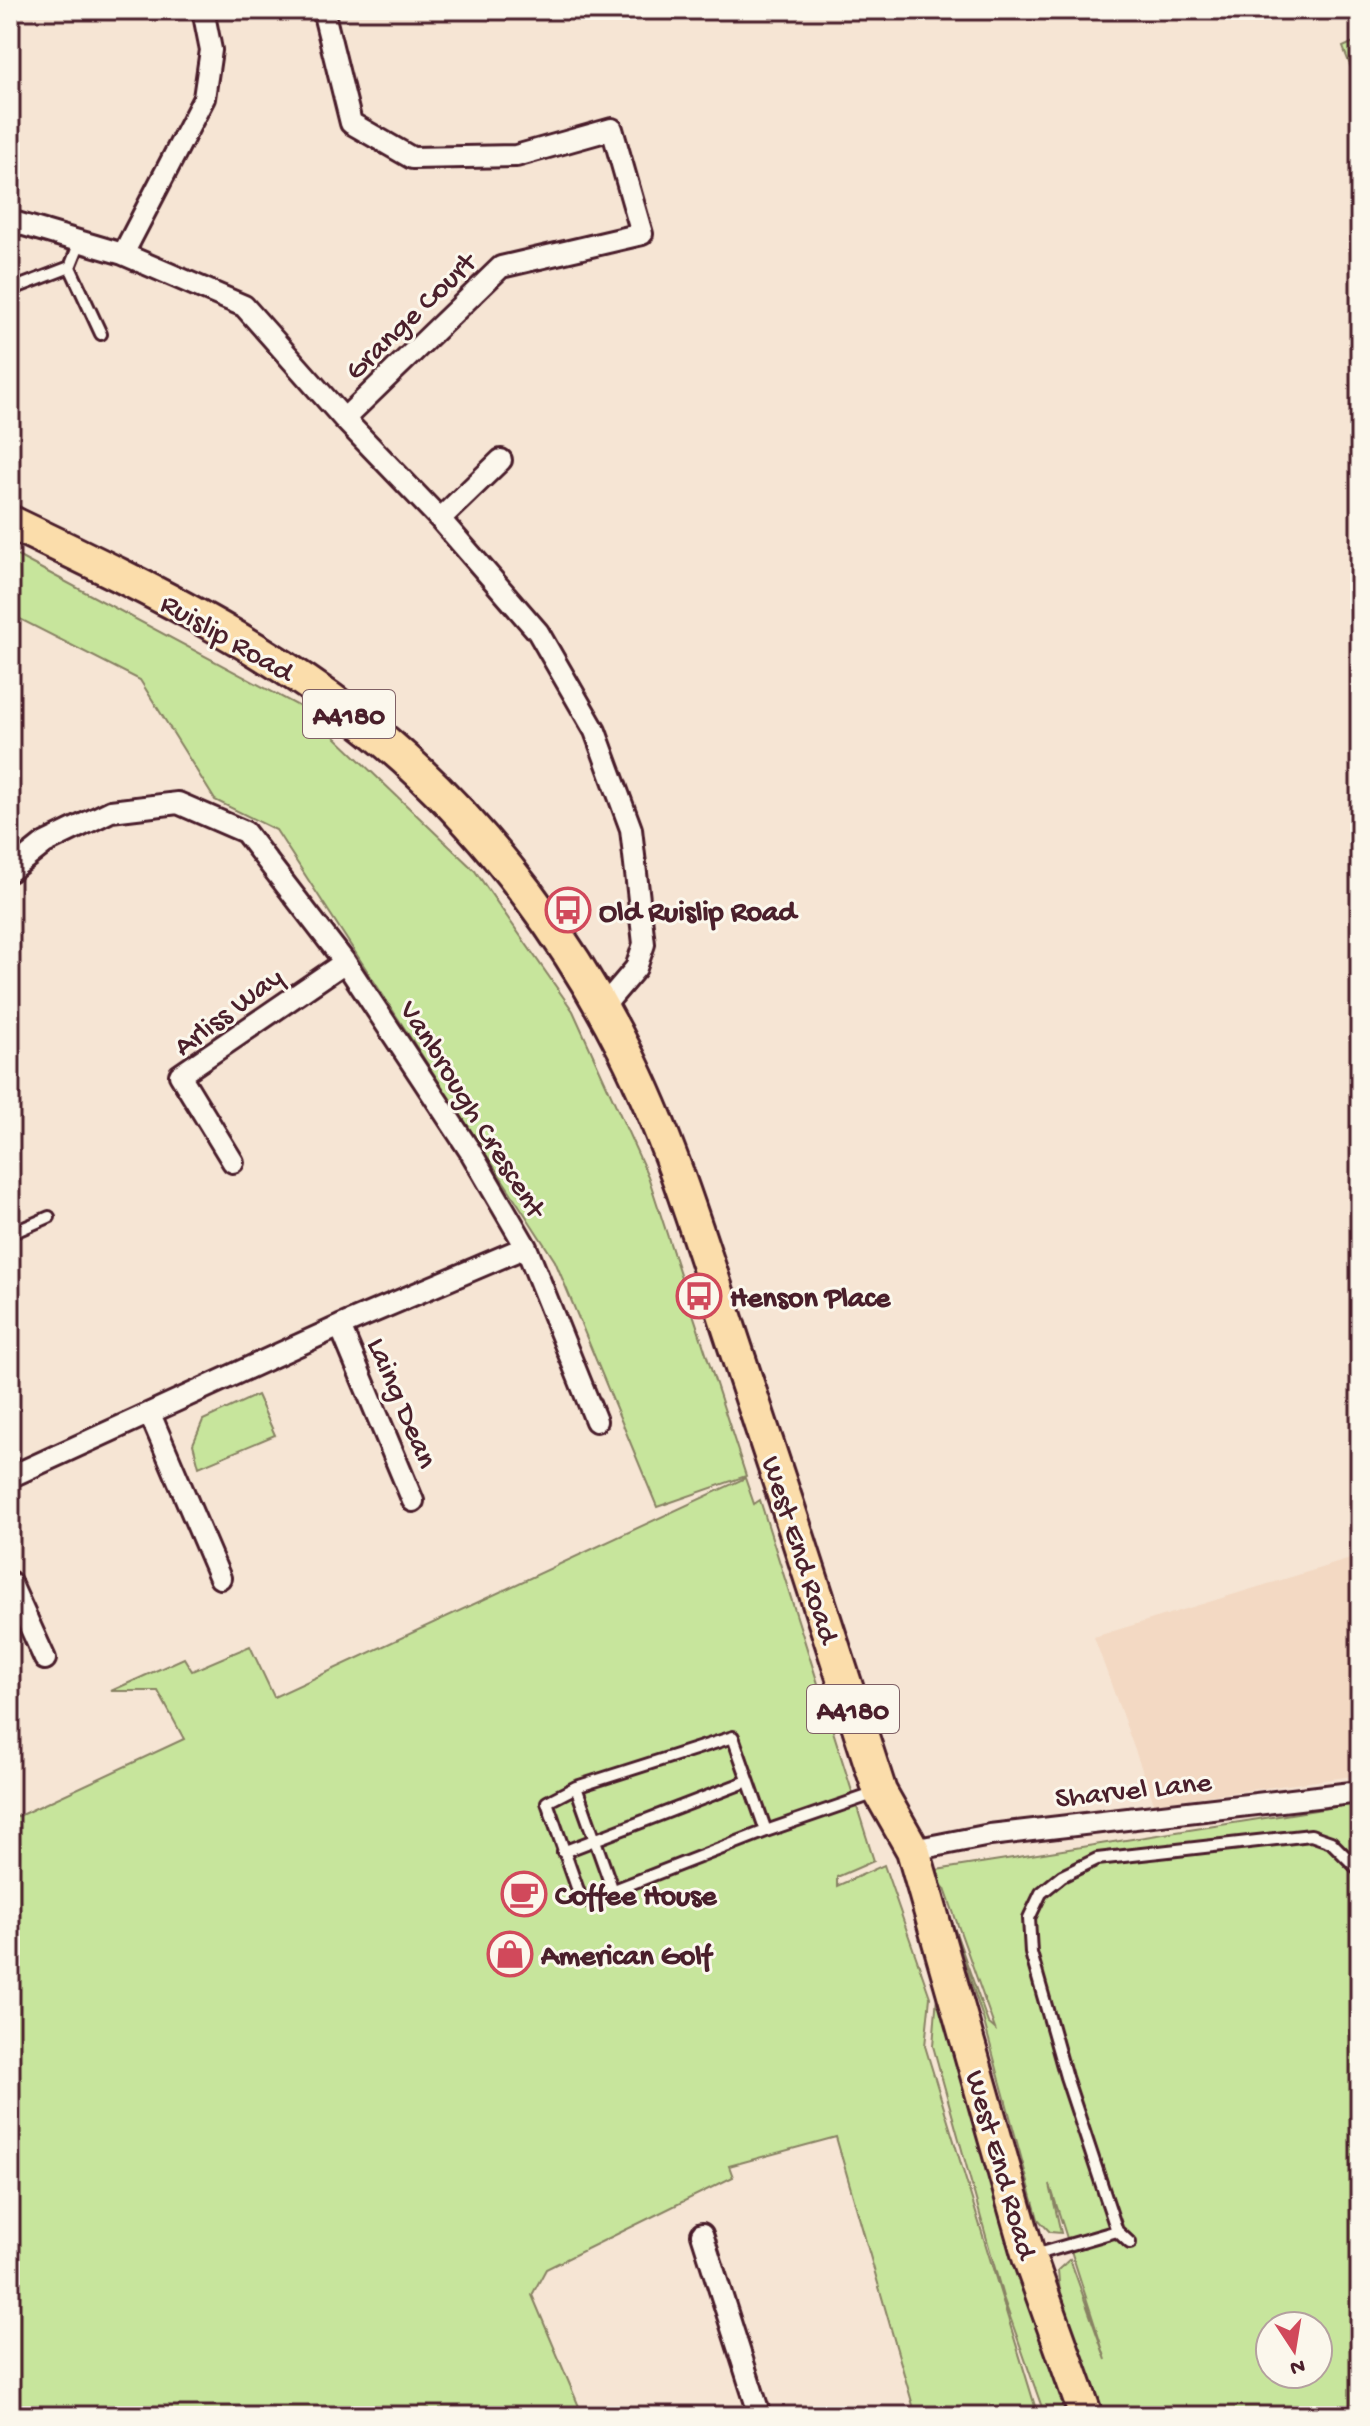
<svg xmlns="http://www.w3.org/2000/svg" width="1370" height="2426" font-family="'Gochi Hand',sans-serif">
<style>
.built{fill:#f3d9c3}
.green{fill:#c7e59c;stroke:#888264;stroke-width:2;fill-rule:evenodd}
.lines{fill:none;stroke-linecap:round;stroke-linejoin:round}
.service-casing{stroke:#4a1f2b;stroke-width:16}
.minor-casing{stroke:#4a1f2b;stroke-width:26}
.primary-casing{stroke:#4a1f2b;stroke-width:38}
.service{stroke:#fbf7ec;stroke-width:10}
.minor{stroke:#fbf7ec;stroke-width:20}
.primary{stroke:#fbddab;stroke-width:32}
.labels{text-anchor:middle;stroke-width:6;stroke-linejoin:round;paint-order:stroke}
.shield{fill:#fbf7ec;stroke:#7f6065;stroke-width:2}
.shield-label{font-size:28px;font-weight:bold;fill:#4a1f2b}
.street-label{font-size:30px;fill:#4a1f2b;stroke:#fbf7ec}
.poi-label{font-size:30px;font-weight:bold;fill:#4a1f2b;stroke:#fbf7ec;text-anchor:start}
</style>
<rect width="100%" height="100%" fill="#f6e5d4"/>
<filter id="ink" filterUnits="userSpaceOnUse"><feTurbulence type="fractalNoise" baseFrequency=".0125" numOctaves="2"/><feDisplacementMap in="SourceGraphic" scale="16" xChannelSelector="R" yChannelSelector="G"/><feConvolveMatrix kernelMatrix="1 2 1 2 8 2 1 2 1" color-interpolation-filters="sRGB"/></filter>
<g filter="url(#ink)">
<path class="built" d="M1360 1556V1775L1154 1803 1094 1637Z"/>
<path class="green" d="M1360 39V91L1343 47Z
M10 552 308 711 475 871 573 1011 648 1176 746 1476 657 1507 555 1261 276 830 215 800 140 680 10 614Z
M257 1395 275 1435 199 1467 193 1444 203 1420Z
M745 1478 754 1504 760 1500 874 1861 837 1877V1886L884 1865 930 1997 925 2046 1038 2416H916L836 2137 729 2166 733 2177 546 2269 532 2295 583 2416H10V1820L184 1739 158 1691H111L184 1658 192 1671 250 1646 274 1697Z
M1360 1803V2416H1104L1060 2295 1058 2270 1070 2259 1106 2360 1050 2185 1061 2233 1050 2232 1038 2219 983 2018 938 1882 988 2023 995 2029 945 1889 930 1871ZM1270 2326H1318V2374H1270Z
M942 1994 1071 2416H1045L1003 2297 933 2046 937 1995Z"/>
<g class="lines">
<g class="service-casing">
<path id="service" d="M80 242 70 267 101 334
M10 290 70 267
M10 1234 49 1217
M576 1787 613 1891
M766 1831 733 1737 576 1787 547 1802 580 1896 586 1901 766 1831 876 1793
M563 1852 748 1781
M1117 2231 1130 2243
M1034 2255 1117 2231 1066 2077 1031 1953 1029 1918 1041 1893 1062 1876 1097 1859 1311 1835 1331 1842 1360 1871"/>
</g>
<g class="minor-casing">
<path id="minor" d="M323 10 351 123 412 158 516 156 612 129 642 234 501 267 344 419
M10 221 123 254 244 306 344 419 440 519 538 632 595 731 631 829 644 944 636 968 602 1008
M123 254 204 98 211 50 203 10
M440 519 501 460
M10 871 45 843 111 811 178 803 245 832 345 962 470 1151 526 1247 340 1326 10 1477
M233 1162 180 1075 345 962
M526 1247 596 1421
M340 1326 413 1501
M150 1414 220 1578
M10 1582 45 1659
M913 1850 990 1835 1360 1792
M702 2234 760 2416"/>
</g>
<g class="primary-casing">
<path id="primary" d="M10 522C148 588 290 655 405 759 494 840 570 942 624 1049 675 1150 706 1261 742 1368 789 1509 835 1651 880 1792L913 1850 1029 2257 1086 2416"/>
</g>
<use href="#service" class="service"/>
<use href="#minor" class="minor"/>
<use href="#primary" class="primary"/>
</g>
</g>
<defs>
<g id="bus-ring" transform="scale(2.3)"><circle r="9.5" fill="#fbf7ec" stroke="#d1495b" stroke-width="1.5"/><path d="M-5-6H5V4H4V6H2V4H-2V6H-4V4H-5ZM-3.5-4V0h7V-4ZM-3.5 1.2v1.5H-2V1.2ZM2 1.2v1.5H3.5V1.2Z" fill="#d1495b"/></g>
<g id="cafe-ring" transform="scale(2.3)"><circle r="9.5" fill="#fbf7ec" stroke="#d1495b" stroke-width="1.5"/><path d="M-5.5-4.5H6V0H3Q3 3.5 0 3.5H-2.5Q-5.5 3.5-5.5 0ZM3-3.2v2h1.7v-2ZM-6 4.5H4V6H-6Z" fill="#d1495b"/></g>
<g id="shop-ring" transform="scale(2.3)"><circle r="9.5" fill="#fbf7ec" stroke="#d1495b" stroke-width="1.5"/><path d="M-5-2.5h2.3a2.7 3.5 0 0 1 5.4 0H5L5.5 6h-11ZM-1.5-2.5h3a1.5 2.3 0 0 0-3 0Z" fill="#d1495b"/></g>
</defs>
<g fill-rule="evenodd">
<use href="#bus-ring" x="568" y="910"/>
<use href="#bus-ring" x="699" y="1296"/>
<use href="#cafe-ring" x="524" y="1894"/>
<use href="#shop-ring" x="510" y="1954"/>
</g>
<g class="labels">
<g class="shield">
<rect x="303" y="690" width="92" height="48" rx="6"/>
<rect x="807" y="1685" width="92" height="48" rx="6"/>
</g>
<g class="shield-label">
<text x="349" y="724">A4180</text>
<text x="853" y="1719">A4180</text>
</g>
<g class="street-label">
<text transform="translate(409 315) rotate(-44)" y="10">Grange Court</text>
<text transform="translate(228 636) rotate(30)" y="10">Ruislip Road</text>
<text transform="translate(227 1010) rotate(-37)" y="10">Arliss Way</text>
<text transform="translate(474 1108) rotate(58)" y="10">Vanbrough Crescent</text>
<text transform="translate(404 1402) rotate(67)" y="10">Laing Dean</text>
<text transform="translate(802 1549) rotate(72)" y="10">West End Road</text>
<text transform="translate(1133 1788) rotate(-6)" y="10">Sharvel Lane</text>
<text transform="translate(1003 2164) rotate(74)" y="10">West End Road</text>
</g>
<g class="poi-label">
<text x="599" y="920">Old Ruislip Road</text>
<text x="730" y="1306">Henson Place</text>
<text x="555" y="1904">Coffee House</text>
<text x="541" y="1964">American Golf</text>
</g>
</g>
<rect width="1370" height="2426" fill="none" stroke="#fbf7ec" stroke-width="40"/>
<rect x="20" y="20" width="1330" height="2386" fill="none" stroke="#4a1f2b" stroke-width="3" filter="url(#ink)"/>
<g transform="translate(1294 2350) rotate(168)"><circle r="38" fill="#fbf7ec" stroke="#b4a19f" stroke-width="2"/>
<path d="M0-6L14 30L0 20L-14 30Z" fill="#d1495b"/>
<text y="-12" font-size="22" font-weight="bold" text-anchor="middle" fill="#4a1f2b">N</text>
</g>
</svg>
